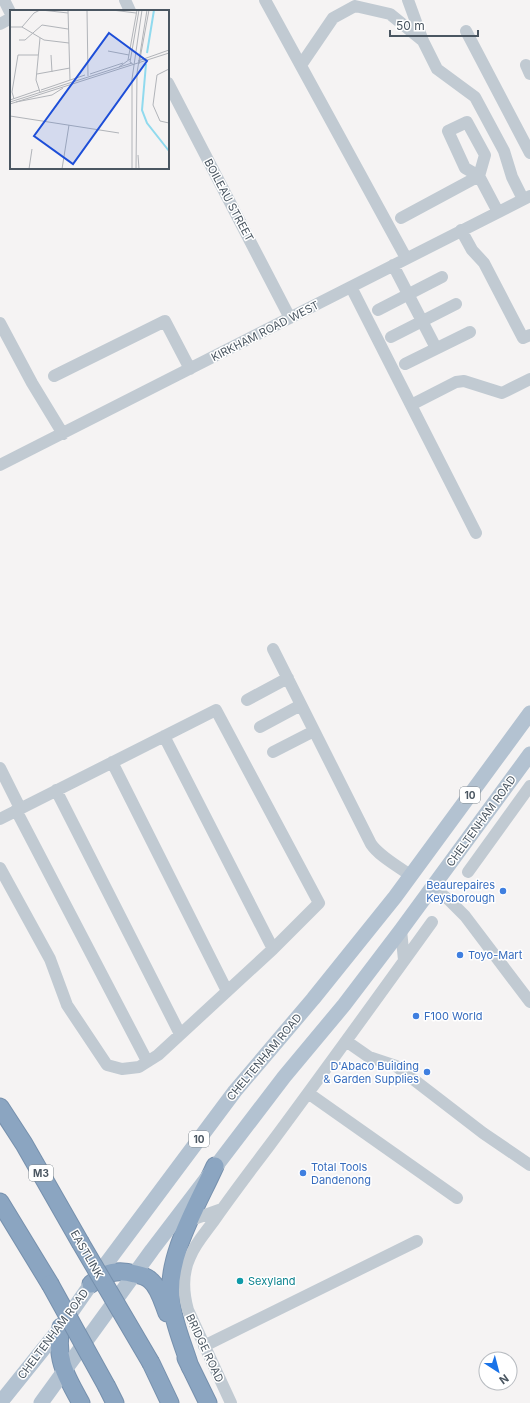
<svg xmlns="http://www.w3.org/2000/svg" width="530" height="1403" font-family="Inter,sans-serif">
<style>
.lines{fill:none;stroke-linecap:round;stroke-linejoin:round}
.highway-casing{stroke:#7690ad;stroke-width:19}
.minor{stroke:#c1cad2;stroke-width:12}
.major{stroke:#b3c2d1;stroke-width:15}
.highway{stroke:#8ba5c1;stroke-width:17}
.highway-bridge-casing{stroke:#7690ad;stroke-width:19;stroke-linecap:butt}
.highway-bridge{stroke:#8ba5c1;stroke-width:17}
.shop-dot{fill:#3f7fe0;stroke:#fff;stroke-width:1.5}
.culture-dot{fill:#0f9aa8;stroke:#fff;stroke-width:1.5}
.labels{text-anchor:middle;stroke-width:3;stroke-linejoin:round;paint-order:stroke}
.shield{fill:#fff;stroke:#808990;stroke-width:1}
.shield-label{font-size:10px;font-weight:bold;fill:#4a5661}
.street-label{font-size:11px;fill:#4a5661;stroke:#fff}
.shop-label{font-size:11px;fill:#366cbe;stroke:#fff;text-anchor:start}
.culture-label{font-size:11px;fill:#0d838f;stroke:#fff;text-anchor:start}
.inset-river{fill:none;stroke:#90daee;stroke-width:2}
.inset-road{fill:none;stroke:#b1b4b9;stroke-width:1}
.view{fill:#1d4ed8;fill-opacity:0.15;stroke:#1d4ed8;stroke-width:2}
.inset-edge{fill:none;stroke:#4a5661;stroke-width:2}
</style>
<rect width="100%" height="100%" fill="#f5f3f3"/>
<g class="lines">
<g class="highway-casing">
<path id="highway" d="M0 1107 24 1144 80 1242
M0 1202 50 1284
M91 1284C105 1272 118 1269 135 1274 140 1275 146 1276 150 1280 159 1287 163 1303 167 1313
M61 1327C55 1359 66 1376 81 1403
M186 1358 208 1403
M151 1363 170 1403
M190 1367C184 1346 173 1323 171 1300 166 1256 197 1206 215 1166
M107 1387 115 1403"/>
</g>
<path class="minor" d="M4 0 11 14
M125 0 130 11
M265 0 406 258
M408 0 423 41 437 69 475 97 504 151 512 177 523 199
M0 24 11 18
M466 31 530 153
M301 65 333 18 355 6 390 14 422 40
M526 65 530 74
M168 83 290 318
M401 218 479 176 465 168 448 131 467 122 485 155 479 176 498 212
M461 230 472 250 484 263 523 338 530 335
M393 265 436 348
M351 287 476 533
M378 310 442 277
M0 323 32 383 63 434
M391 337 456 304
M405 364 470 332
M54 376 165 321 190 369
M411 405 456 382 464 381 502 393 530 379
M0 465 530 196
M273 649 371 844C380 857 398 866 411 876
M247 700 288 678
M260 727 301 705
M164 736 273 949
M273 752 314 731
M112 762 227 991
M0 768 20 808
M56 790 180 1034
M16 810 147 1061
M0 819 216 710 319 903 273 949 158 1055 139 1067 122 1069 107 1065 67 1005 50 959 0 868
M468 872 530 786
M432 887 449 900 465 916 530 1002
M401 930 404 960
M346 1041 369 1057 396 1066 483 1133 530 1165
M308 1093 457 1198
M191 1220 222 1209
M204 1346 417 1241
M231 1403 188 1310C183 1292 182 1274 190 1257 195 1244 205 1233 213 1222 231 1196 250 1171 269 1146 324 1072 378 997 432 922"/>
<path class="major" d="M0 1403 61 1327 91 1284 235 1091 313 999 395 897 530 713
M41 1403 152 1250 284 1077 344 1005 401 930 530 754"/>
<use href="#highway" class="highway"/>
<g class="highway-bridge-casing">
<path id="highway-bridge" d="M80 1242 151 1363
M50 1284 107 1387"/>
</g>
<use href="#highway-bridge" class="highway-bridge"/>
</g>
<g class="shop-dot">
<circle cx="503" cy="891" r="4"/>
<circle cx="460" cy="955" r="4"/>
<circle cx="416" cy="1016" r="4"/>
<circle cx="427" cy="1072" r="4"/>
<circle cx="303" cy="1173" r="4"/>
</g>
<circle class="culture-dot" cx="240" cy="1281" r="4"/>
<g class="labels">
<g class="shield">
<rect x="460" y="787" width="20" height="16" rx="3"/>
<rect x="189" y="1131" width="20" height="16" rx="3"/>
<rect x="29" y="1165" width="24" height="16" rx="3"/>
</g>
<g class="shield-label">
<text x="470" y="799">10</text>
<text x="199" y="1143">10</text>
<text x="41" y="1177">M3</text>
</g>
<g class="street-label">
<text transform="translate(229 200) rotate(62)" y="4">BOILEAU STREET</text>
<text transform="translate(265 331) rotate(-27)" y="4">KIRKHAM ROAD WEST</text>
<text transform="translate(481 821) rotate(-54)" y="4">CHELTENHAM ROAD</text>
<text transform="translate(264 1057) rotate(-50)" y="4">CHELTENHAM ROAD</text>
<text transform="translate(87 1254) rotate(60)" y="4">EASTLINK</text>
<text transform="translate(53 1334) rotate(-53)" y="4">CHELTENHAM ROAD</text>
<text transform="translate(205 1348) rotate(65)" y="4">BRIDGE ROAD</text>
</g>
<g class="shop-label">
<text x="495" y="889" text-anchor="end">Beaurepaires<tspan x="495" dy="13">Keysborough</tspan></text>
<text x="468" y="959">Toyo-Mart</text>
<text x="424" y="1020">F100 World</text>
<text x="419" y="1070" text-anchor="end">D'Abaco Building<tspan x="419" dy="13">&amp; Garden Supplies</tspan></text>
<text x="311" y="1171">Total Tools<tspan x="311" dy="13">Dandenong</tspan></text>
</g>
<g class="culture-label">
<text x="248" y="1285">Sexyland</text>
</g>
</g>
<g transform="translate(10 10)">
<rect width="159" height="159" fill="#f5f3f3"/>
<path class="inset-river" d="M137 43 144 0M136 54 132 100 137 113 159 141"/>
<path class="inset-road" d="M31 0 58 3M58 0 60 70M77 0 78 66M102 0 126 3M0 17H12L24 3 30 0M12 17 34 30 59 33M9 30H15L32 15 58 19M98 41 119 45M41 45 42 62M118 50 127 0M128 51 159 40M129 54 139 0M124 55 120 52 129 0M109 57 120 49M159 59 147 65 143 95 150 111 159 113M27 64 60 58M80 64 113 53M31 80 75 65M30 82 26 70 30 28M4 89 2 82 8 45H28M0 90 29 80M0 92 122 53M6 92 42 85 53 78M0 94 159 43M0 106 109 123M128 145 129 159M19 159 22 139M52 159 59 115M122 159V69L132 0M126 159 127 63 137 0"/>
<path class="view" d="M99 23 137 51 63 154 24 126Z"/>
<rect width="159" height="159" class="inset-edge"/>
</g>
<g transform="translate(498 1371) rotate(144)"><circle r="19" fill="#ffffff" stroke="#b7bbc0"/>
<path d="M0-3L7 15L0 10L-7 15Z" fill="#1a73e8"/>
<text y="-6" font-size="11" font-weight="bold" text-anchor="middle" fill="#4a5661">N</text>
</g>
<path d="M390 30v6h88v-6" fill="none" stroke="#4a5661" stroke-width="2"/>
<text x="396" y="30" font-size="12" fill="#4a5661" stroke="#ffffff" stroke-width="3" paint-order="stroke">50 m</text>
</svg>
